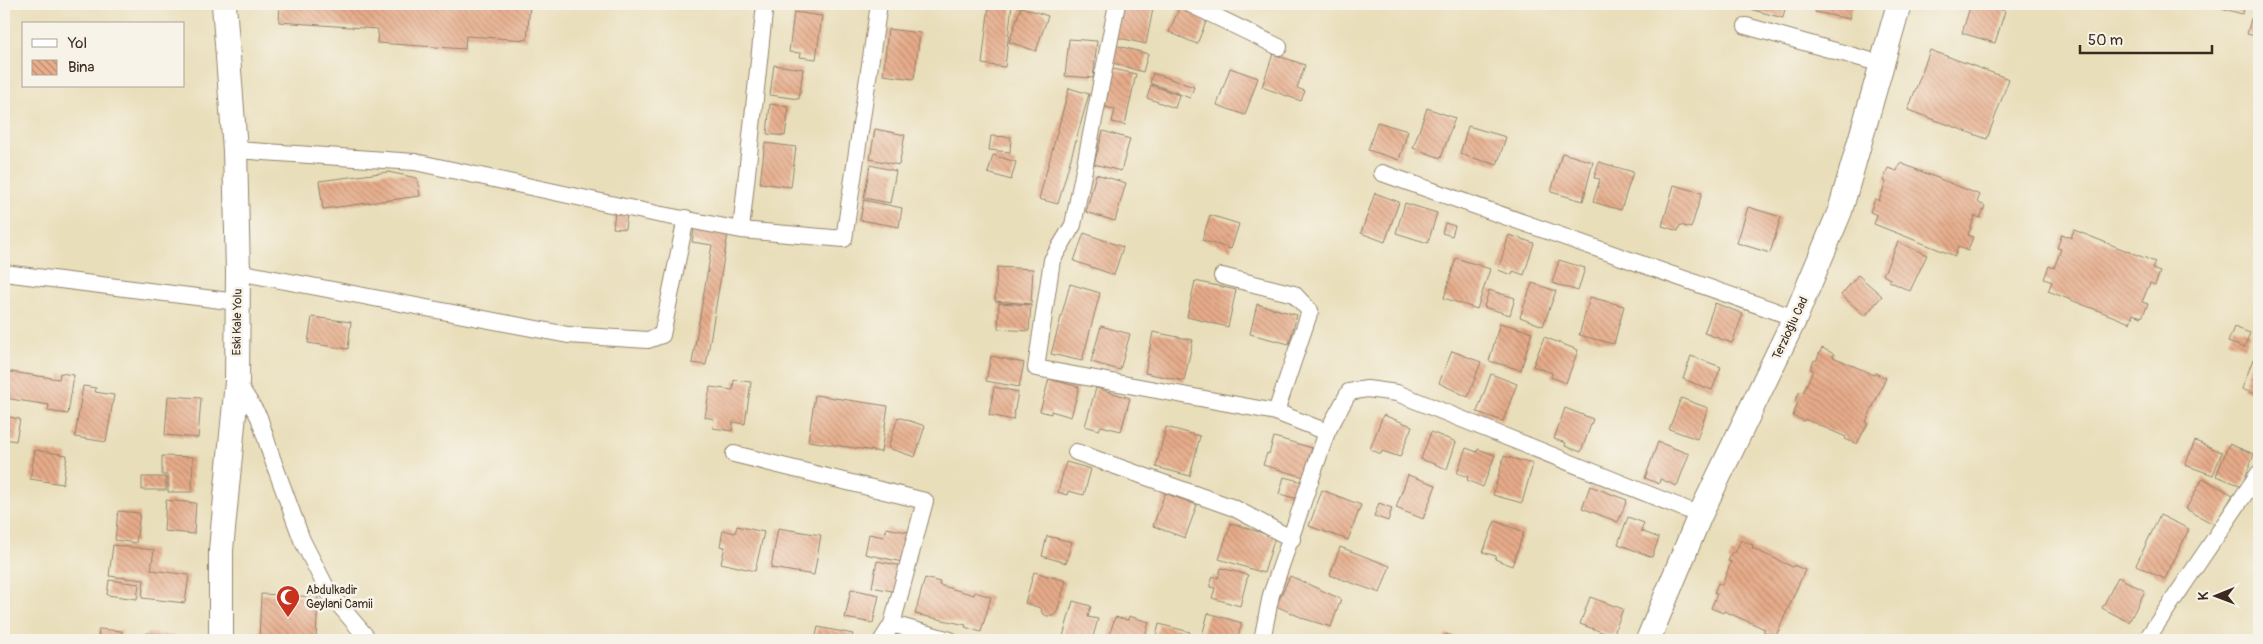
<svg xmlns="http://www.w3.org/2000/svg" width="2263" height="644" font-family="Pangolin,sans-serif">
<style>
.building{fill:url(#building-back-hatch)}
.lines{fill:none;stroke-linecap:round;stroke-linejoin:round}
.street-casing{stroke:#92846c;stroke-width:18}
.secondary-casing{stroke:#92846c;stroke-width:26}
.street{stroke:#fff;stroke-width:16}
.secondary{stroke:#fff;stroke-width:24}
.labels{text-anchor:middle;stroke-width:5;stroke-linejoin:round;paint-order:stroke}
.street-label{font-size:12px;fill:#3b2a1e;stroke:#f7f3e8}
.poi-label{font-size:12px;fill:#3b2a1e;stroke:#f7f3e8;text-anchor:start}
</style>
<defs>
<pattern id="building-back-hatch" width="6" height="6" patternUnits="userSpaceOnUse" patternTransform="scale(1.25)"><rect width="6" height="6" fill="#e7ac8a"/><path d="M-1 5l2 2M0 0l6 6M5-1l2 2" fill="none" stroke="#bc8c70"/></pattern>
</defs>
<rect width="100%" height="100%" fill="#f7f3e8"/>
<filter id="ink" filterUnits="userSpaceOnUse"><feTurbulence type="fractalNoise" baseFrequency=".02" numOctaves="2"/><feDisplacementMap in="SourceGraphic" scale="10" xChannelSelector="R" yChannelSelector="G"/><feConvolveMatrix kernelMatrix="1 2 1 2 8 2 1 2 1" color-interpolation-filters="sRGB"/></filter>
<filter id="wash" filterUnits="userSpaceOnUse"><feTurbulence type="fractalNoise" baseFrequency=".0096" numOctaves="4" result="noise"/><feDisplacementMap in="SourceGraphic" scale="20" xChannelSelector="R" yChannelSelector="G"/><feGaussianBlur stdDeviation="1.12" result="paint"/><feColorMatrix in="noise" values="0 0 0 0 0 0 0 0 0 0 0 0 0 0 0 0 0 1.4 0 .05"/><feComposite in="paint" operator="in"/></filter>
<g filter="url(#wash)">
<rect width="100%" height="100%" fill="#e9deba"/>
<g id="blocks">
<path class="building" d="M280 4H530L527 40 466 36 465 49 377 43 378 29 279 22Z
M989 4H1012L1005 67 982 64Z
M1122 4H1154L1146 44 1115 37Z
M1747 4H1786L1783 18 1746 8Z
M1816 4H1852L1849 19 1815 12Z
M1971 4H1982L2005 11 1995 43 1962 33Z
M2208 4H2246L2242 14Z
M1180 6 1208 17 1197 44 1169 32Z
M1021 7 1048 16 1036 51 1009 42Z
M794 12 822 16 816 59 800 57 801 53 789 52Z
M2251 19 2259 21V37L2247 34Z
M888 29 920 33 914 79 883 75Z
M1069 39 1097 41 1093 78 1065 76Z
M1115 45 1148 54 1143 72 1110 62Z
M1930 50 2009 79 1987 139 1908 110Z
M1273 54 1305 65 1297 88 1305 91 1301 101 1262 87Z
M774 65 803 69 799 99 770 95Z
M1108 68 1136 74 1125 125 1112 122 1115 109 1100 106Z
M1230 68 1258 78 1245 115 1217 105Z
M1153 73 1194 87 1190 98 1150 83Z
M1151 85 1179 95 1175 108 1147 98Z
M1069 88 1089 94 1058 204 1039 199Z
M770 104 789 107 785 136 767 134Z
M1427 108 1455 118 1441 158 1413 148Z
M1377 122 1408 131 1399 160 1368 150Z
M1468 126 1506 137 1497 165 1460 154Z
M875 129 905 135 899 165 870 159Z
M1103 131 1130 139 1121 171 1094 164Z
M991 136 1011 137 1010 152 989 150Z
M765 143 796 147 791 187 760 183Z
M1562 153 1593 162 1583 201 1551 192Z
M993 155 1016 162 1011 180 988 173Z
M1599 162 1633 172 1621 210 1593 202 1600 179 1594 178Z
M1900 163 1980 195 1977 202 1985 206 1980 218 1975 216 1968 235 1973 237 1968 251 1958 247 1955 256 1874 224 1877 215 1870 212 1875 199 1879 201 1886 182 1883 181 1888 168 1897 171Z
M870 165 896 171 890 203 864 198Z
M388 172 417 178 420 196 323 209 319 181Z
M1096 174 1126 183 1115 221 1086 212Z
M1674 185 1702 193 1691 228 1680 225 1678 231 1662 226Z
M1375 193 1399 202 1385 242 1361 233Z
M864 200 902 208 899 227 860 220Z
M1405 203 1437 213 1428 243 1396 233Z
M1748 207 1781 217 1770 253 1737 243Z
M615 212 627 214 625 229 613 228Z
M1210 215 1239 224 1231 249 1202 240Z
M1445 223 1455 226 1452 236 1442 233Z
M694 229 728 234 706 365 692 363 712 245 692 242Z
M2074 230 2155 262 2152 269 2160 272 2155 285 2150 283 2142 302 2148 304 2142 317 2133 314 2130 323 2048 291 2052 282 2044 279 2049 266 2054 268 2061 249 2057 248 2062 234 2071 238Z
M1084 233 1123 247 1114 275 1074 261Z
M1509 235 1534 243 1524 275 1513 271 1512 275 1498 270Z
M1898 242 1927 255 1910 291 1889 281 1890 279 1883 275Z
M1456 258 1490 269 1477 309 1444 298Z
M1559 260 1585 268 1578 291 1552 283Z
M997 267 1033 269 1031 304 995 301Z
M1858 275 1882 296 1865 316 1841 295Z
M1195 281 1236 290 1228 327 1187 317Z
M1532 283 1556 291 1543 326 1520 317Z
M1070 284 1100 293 1082 361 1051 354Z
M1489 290 1515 298 1510 315 1484 307Z
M1590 297 1624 306 1614 344 1579 335Z
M999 303 1031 305 1029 331 998 329Z
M1715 303 1743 314 1732 343 1704 333Z
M1257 304 1297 315 1289 344 1250 334Z
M312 317 351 322 348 349 308 343Z
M1500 323 1532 332 1521 370 1489 361Z
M1101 326 1130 334 1120 370 1091 362Z
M2234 327 2250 333 2244 348 2228 342Z
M1153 332 1193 340 1184 381 1145 373Z
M1544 337 1578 350 1566 383 1551 377 1552 373 1533 366Z
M1822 348 1834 354 1833 357 1874 375 1875 373 1886 378 1866 422 1868 423 1857 444 1845 439 1846 437 1805 419 1804 421 1793 416 1798 402 1795 401 1800 391 1803 393 1813 370 1810 369 1814 360 1816 361Z
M1452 351 1481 362 1468 397 1439 383Z
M991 356 1024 363 1019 387 986 381Z
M1691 356 1721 367 1712 390 1683 379Z
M2253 359 2259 362V396L2242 389Z
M4 371 59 379 60 373 74 375 68 414 48 411 49 405 4 398Z
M1491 374 1517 384 1503 421 1477 412Z
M1049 379 1079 387 1071 417 1051 411V414L1040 411Z
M734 380 751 382 745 424 733 422 732 431 713 428 714 419 705 417 710 387 733 390Z
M83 386 96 388 95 392 114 395 106 442 75 437Z
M994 387 1018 392 1013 420 989 415Z
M1096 388 1130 398 1121 431 1101 426 1099 430 1085 426Z
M815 395 888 406 881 452 808 441Z
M168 396 201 398 198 438 165 435Z
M1681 398 1708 408 1697 439 1669 429Z
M1565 408 1593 419 1581 452 1565 446 1566 443 1554 439Z
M1383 415 1412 426 1400 457 1382 451 1381 454 1370 449Z
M4 416 20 419 16 441 4 439Z
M898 417 925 426 915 457 888 448Z
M1166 427 1200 436 1190 476 1156 467Z
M1431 432 1456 442 1447 469 1421 459Z
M1274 437 1312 448 1304 477 1263 465 1267 453 1269 454Z
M2195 441 2222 452 2213 475 2185 465Z
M1658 442 1689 454 1677 486 1660 479 1659 484 1645 478Z
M2229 444 2254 454 2242 486 2216 476Z
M1466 448 1477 452 1478 449 1495 455 1483 487 1467 480 1468 477 1457 473Z
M35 450 67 455 63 484 30 479Z
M162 456 193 457 192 492H168V475H162Z
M1504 456 1533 464 1522 503 1493 495Z
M1066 462 1091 469 1084 495 1068 491 1067 495 1058 492Z
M1408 475 1436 485 1423 519 1396 508Z
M142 477H166V490H142Z
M1284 477 1303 482 1298 499 1279 494Z
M2203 478 2233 495 2215 525 2186 509Z
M1590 486 1627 500 1618 522 1582 508Z
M1322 490 1361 505 1348 540 1309 526Z
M1165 493 1197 505 1185 538 1153 526Z
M166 500 196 503 194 534 164 531Z
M1379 503 1392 508 1388 521 1374 516Z
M118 511 140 513 136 543 115 540Z
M2160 515 2189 529 2165 579 2136 565Z
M1628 517 1644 523 1641 531 1659 538 1652 557 1618 544Z
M1495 521 1524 532 1512 566 1495 559 1496 556 1483 552Z
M1231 523 1275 537 1264 573 1219 559Z
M737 526 764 532 755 571 721 563 725 547 720 546 723 530 735 533Z
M778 528 821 535 814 575 771 568Z
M886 528 913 533 907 563 865 554 869 534 884 537Z
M1047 536 1072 542 1066 563 1042 556Z
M1741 540 1753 545 1752 548 1793 567 1794 565 1805 570 1776 636 1763 631 1765 629 1724 611 1723 613 1711 608 1717 594 1714 593 1718 583 1722 585 1731 562 1728 561 1732 552 1735 553Z
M113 545 154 550 151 570 189 575 185 603 142 598 144 580 109 576Z
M1340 547 1390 566 1380 593 1330 575Z
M877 561 902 566 897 592 872 587Z
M1221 568 1248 575 1240 606 1212 598 1215 588 1210 587 1213 576 1218 578Z
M1034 572 1066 581 1057 612 1053 616H1047L1042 613 1041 608 1025 603Z
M1290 576 1341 599 1331 627 1305 619 1276 606Z
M2118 577 2145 591 2129 622 2102 608Z
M925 578 940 582 939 585 974 595 975 592 991 597 981 632 965 627 966 625 915 614Z
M109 580 139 584 137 599 107 595Z
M851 589 879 595 873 623 845 618Z
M261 594 318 597 316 640H259Z
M1590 597 1623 609 1613 636 1580 624Z
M1073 601 1091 606 1088 617 1098 619 1092 640H1062Z
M1208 613 1242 623 1237 640H1201Z
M1129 616 1149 622 1144 640H1108L1115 617 1128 620Z
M1159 624 1190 632 1188 640H1155Z
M818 627 853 634 851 640H815Z
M99 629 122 631 121 640H98Z
M147 633 175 636V640H146Z
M1446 634 1463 640H1443Z"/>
</g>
</g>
<g filter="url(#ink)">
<use href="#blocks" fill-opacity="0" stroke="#92846c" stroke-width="1"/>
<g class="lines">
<g class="street-casing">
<path id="street" d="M1117 4 1073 225 1052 260 1036 368 1276 412 1327 432
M1190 4 1279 47
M1746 26 1882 64
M235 150 415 162 657 214 741 230 844 239 879 4
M1382 173 1795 318
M741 230 765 4
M238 272 568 335 648 340 662 335 686 218
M4 273 237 302
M1222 276 1294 294 1310 311 1276 412
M237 382 259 417 272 458 302 540 329 593 369 640
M1076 452 1234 508 1292 539
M734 454 925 501 892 624
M882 640 892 624 950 640
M1262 640 1271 595 1327 432 1349 392 1367 389 1397 393 1700 515
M2146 640 2259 473"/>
</g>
<g class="secondary-casing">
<path id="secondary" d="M221 640V550L237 382 238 272 235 150 224 4
M1648 640 1700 515 1795 318 1840 211 1899 4"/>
</g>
<use href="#street" class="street"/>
<use href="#secondary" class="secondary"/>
</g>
</g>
<defs>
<g id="mosque-pin" transform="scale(1.25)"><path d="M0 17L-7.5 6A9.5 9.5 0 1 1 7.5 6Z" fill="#c8321e" stroke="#f7f3e8"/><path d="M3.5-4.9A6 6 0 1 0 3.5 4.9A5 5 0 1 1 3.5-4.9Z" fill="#fff"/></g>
</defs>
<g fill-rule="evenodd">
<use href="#mosque-pin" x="288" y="597"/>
</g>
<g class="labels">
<g class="street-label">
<text transform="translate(237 322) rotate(-89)" y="4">Eski Kale Yolu</text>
<text transform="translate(1790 328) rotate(-65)" y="4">Terzioğlu Cad</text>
</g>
<g class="poi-label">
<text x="306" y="594">Abdulkadir<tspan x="306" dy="14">Geylani Camii</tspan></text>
</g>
</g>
<rect width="2263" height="644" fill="none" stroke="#f7f3e8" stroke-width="20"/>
<rect x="22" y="22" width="162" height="65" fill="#f7f3e8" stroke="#aca397"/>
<rect x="32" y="39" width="25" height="8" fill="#ffffff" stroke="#aca397"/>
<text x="68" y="48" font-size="15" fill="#3b2a1e">Yol</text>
<rect x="32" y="60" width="25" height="15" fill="url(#building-back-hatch)" stroke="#aca397"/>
<text x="68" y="72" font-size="15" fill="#3b2a1e">Bina</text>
<g transform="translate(2216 596) rotate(269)" stroke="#f7f3e8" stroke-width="4" paint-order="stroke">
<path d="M0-4L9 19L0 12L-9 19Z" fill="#3b2a1e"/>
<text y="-8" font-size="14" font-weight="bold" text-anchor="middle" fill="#3b2a1e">K</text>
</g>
<path d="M2080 45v8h132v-8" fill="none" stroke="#3b2a1e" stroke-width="2.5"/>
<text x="2088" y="45" font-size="15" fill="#3b2a1e" stroke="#f7f3e8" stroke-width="4" paint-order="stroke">50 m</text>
</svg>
